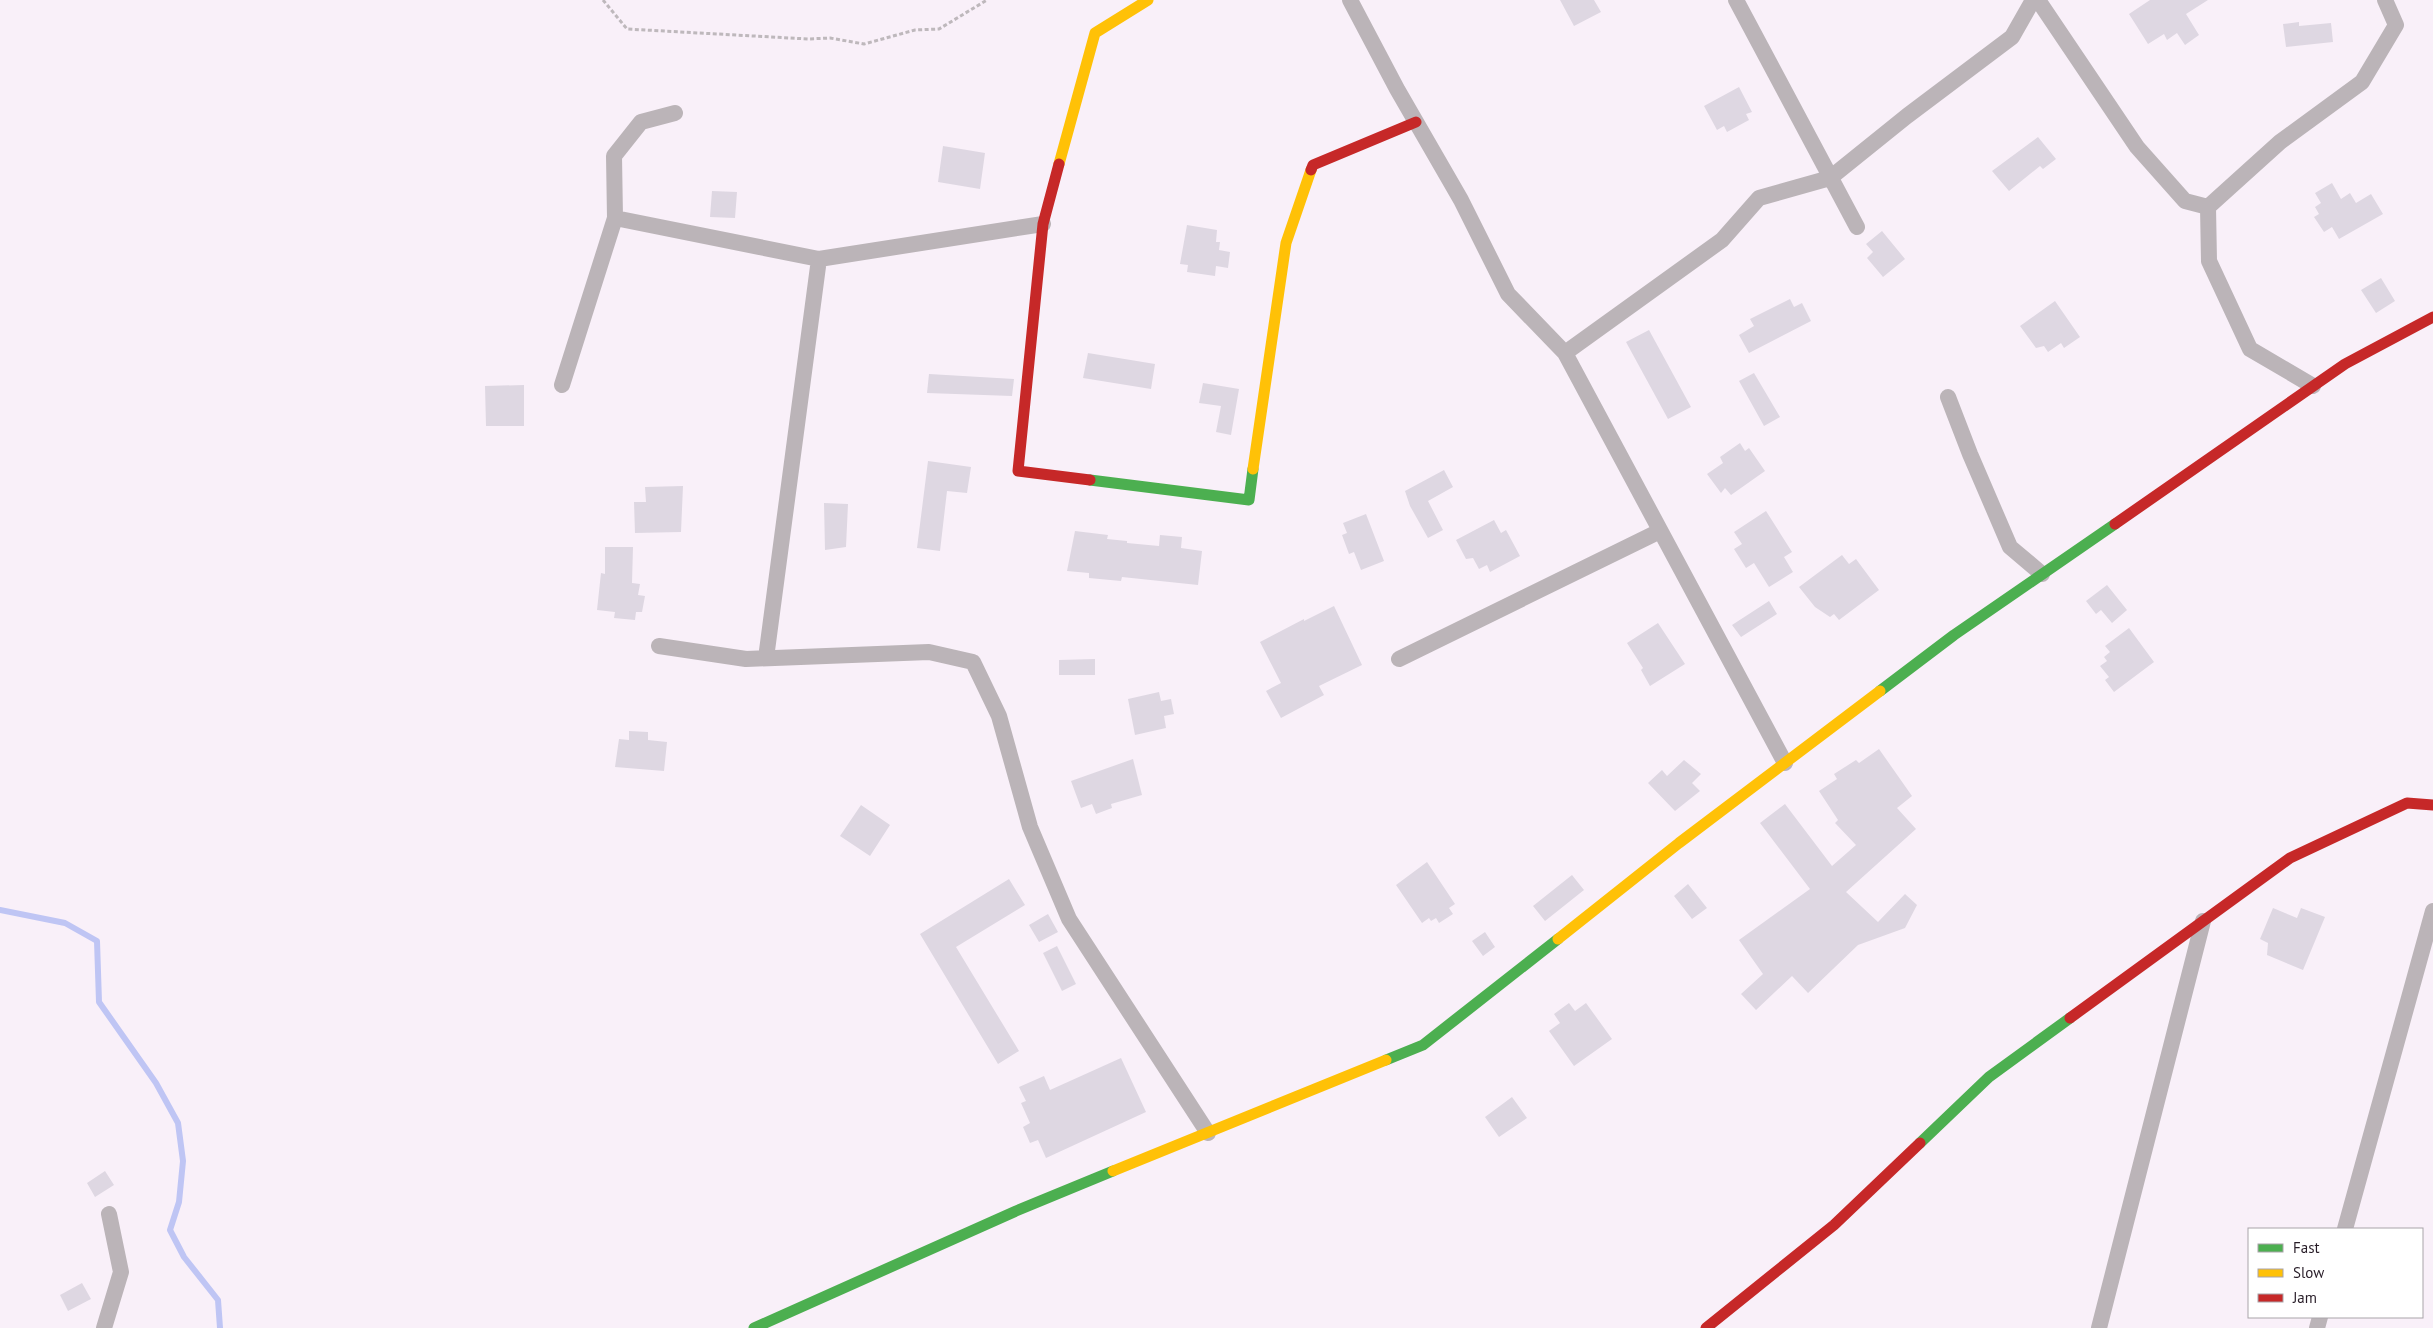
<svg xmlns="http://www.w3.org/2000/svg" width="2433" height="1328" font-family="'PT Sans',sans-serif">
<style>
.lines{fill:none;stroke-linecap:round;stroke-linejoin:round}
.stream{stroke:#bfc5f4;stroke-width:6}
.building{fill:#ded7e2}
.path{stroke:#beb8bc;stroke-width:3;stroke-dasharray:4 2.5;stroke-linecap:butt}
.street{stroke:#bbb4b8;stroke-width:16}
.fast{stroke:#4caf50;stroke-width:11}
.slow{stroke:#ffc107;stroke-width:11}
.jam{stroke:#c62828;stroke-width:11}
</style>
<rect width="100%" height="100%" fill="#f9f0f9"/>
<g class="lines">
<path class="stream" d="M0 910 65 923 97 941 99 1002 156 1083 178 1123 183 1161 179 1202 170 1230 184 1257 218 1300 220 1328"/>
</g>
<path class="building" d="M1560 0H1594L1601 12 1574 26Z
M2150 0H2208L2186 14 2199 35 2185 45 2177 33 2167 40 2164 34 2148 44 2129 14Z
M2299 22V26L2331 23 2333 42 2286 47 2283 24Z
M1739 87 1752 112 1746 114 1749 120 1727 132 1724 126 1717 130 1704 106Z
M2038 137 2056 159 2043 169 2040 166 2009 191 1992 171Z
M943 146 985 153 980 189 938 182Z
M2332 183 2341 199 2350 193 2356 203 2371 194 2383 214 2339 239 2332 227 2324 232 2314 217 2319 214 2315 207 2321 203 2315 193Z
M712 191 737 192 735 218 710 217Z
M1187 225 1217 230 1216 242H1220L1219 250 1230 252 1228 268 1216 266 1215 276 1187 272 1188 265 1180 264Z
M1882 231 1905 259 1883 277 1867 258 1873 252 1866 244Z
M2381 278 2395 301 2376 313 2361 290Z
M1790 299 1794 307 1802 303 1811 321 1749 353 1739 335 1754 326 1750 319Z
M2055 301 2080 337 2064 348 2061 343 2048 352 2044 346 2036 348 2020 326Z
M1649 330 1691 407 1668 419 1626 342Z
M1088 353 1155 364 1151 389 1083 378Z
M1754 373 1780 417 1764 426 1739 381Z
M929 374 1014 379 1012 396 927 393Z
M1203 383 1239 389 1231 435 1216 432 1221 406 1199 403Z
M524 385V426H486L485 386Z
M1740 443 1745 451 1749 448 1765 471 1731 495 1725 488 1721 493 1707 474 1723 463 1720 457Z
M928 461 971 467 967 493 947 491 940 551 917 548Z
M1444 470 1453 487 1428 501 1443 530 1428 538 1410 506 1405 491Z
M683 486 681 532 635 533 634 502H646L645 487Z
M824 503 848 504 846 547 825 550Z
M1766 511 1792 552 1784 557 1793 572 1769 587 1754 563 1746 568 1734 549 1742 544 1734 532Z
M1366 514 1384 561 1361 570 1354 552 1349 554 1342 535 1347 533 1343 523Z
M1494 520 1501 533 1506 530 1520 556 1490 572 1487 565 1479 569 1473 558 1466 559 1456 540Z
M1075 531 1108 535 1107 539 1127 541V543L1159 546 1160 535 1182 537 1181 548 1202 551 1198 585 1122 577 1121 581 1089 578V573L1067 571Z
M605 547H633L632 583 640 584 638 595 645 596 642 612H636L635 620 614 618 615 612 597 610 601 573 605 574Z
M1842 555 1849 564 1856 559 1879 590 1839 620 1834 614 1830 617 1815 607 1799 587Z
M2107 585 2127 610 2112 623 2101 610 2096 614 2086 601Z
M1769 601 1777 614 1741 637 1732 625Z
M1334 606 1362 665 1319 686 1324 695 1281 718 1266 691 1281 683 1260 642 1304 619V621Z
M1658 623 1685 664 1650 686 1641 670 1643 668 1627 643Z
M2129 628 2154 662 2114 692 2105 680 2109 677 2100 666 2107 661 2104 657 2110 652 2105 646Z
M1095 659V675H1059V660Z
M1159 692 1161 701 1171 699 1174 714 1164 716 1166 728 1135 735 1128 699Z
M629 731 648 732V740L667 742 664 771 615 767 619 739 629 740Z
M1879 749 1912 796 1897 808 1916 829 1846 892 1878 922 1905 894 1917 905 1905 928 1858 945 1808 993 1792 976 1756 1010 1741 994 1763 974 1739 940 1810 889 1760 823 1785 804 1832 866 1856 845 1835 823 1838 820 1819 791 1837 779 1834 774 1856 760 1859 763Z
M1133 759 1142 795 1111 804 1112 808 1096 814 1092 804 1081 808 1071 781Z
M1684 760 1701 774 1692 783 1700 791 1675 811 1648 783 1662 770 1667 776Z
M861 805 890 825 870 856 840 836Z
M1427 862 1455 904 1449 908 1453 914 1439 923 1436 918 1431 921 1429 918 1422 923 1396 885Z
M1572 875 1584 890 1545 921 1533 906Z
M1009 879 1025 905 956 947 1019 1051 998 1064 920 934Z
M1688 884 1707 908 1692 919 1674 896Z
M2273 908 2297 918 2301 908 2325 917 2303 970 2267 955 2268 943 2260 939Z
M1048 914 1058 932 1039 942 1029 925Z
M1485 932 1495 947 1483 956 1472 941Z
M1057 946 1076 984 1062 991 1043 953Z
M1569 1003 1575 1011 1586 1003 1612 1039 1574 1066 1549 1031 1560 1023 1554 1014Z
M1121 1058 1146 1112 1046 1158 1038 1140 1030 1143 1023 1127 1030 1123 1021 1103 1026 1101 1019 1087 1044 1076 1050 1090Z
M1512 1097 1527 1118 1499 1137 1485 1117Z
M105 1171 114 1185 95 1197 87 1183Z
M82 1283 91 1299 68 1311 60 1295Z"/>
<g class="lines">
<path class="path" d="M603 0 627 29 808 39 830 38 864 44 915 30 939 29 987 0"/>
<path class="street" d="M1350 0 1397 89 1461 200 1508 294 1565 353 1785 763
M1736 0 1857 227
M2038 0 2137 147 2185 201 2208 207
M615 218 819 259 1043 224
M1565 353 1722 240 1759 198 1830 178 1907 116 2012 37 2033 0
M562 385 615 218 614 156 641 122 675 113
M2313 386 2250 349 2209 261 2208 207 2280 142 2362 82 2396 25 2385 0
M1948 397 1970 454 2010 547 2042 574
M659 646 746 659 929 652 973 662 999 716 1030 827 1069 919 1208 1133
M766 658 819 259
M1399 659 1660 531
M2345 1229 2433 911
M104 1328 121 1272 109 1214
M2099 1328 2203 921
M2317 1328 2320 1317"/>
<path class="fast" d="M1090 480 1249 500 1253 469
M1880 691 1954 635 2115 524
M1386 1060 1423 1045 1558 939
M1920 1143 1989 1077 2070 1018
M754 1328 1016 1211 1113 1171"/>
<path class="slow" d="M1059 164 1095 33 1148 0
M1253 469 1286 243 1311 170
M1558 939 1679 843 1880 691
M1113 1171 1386 1060"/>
<path class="jam" d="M1059 164 1043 224 1018 471 1090 480
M1311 170 1313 165 1416 122
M2115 524 2345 364 2433 317
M2070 1018 2290 858 2407 803 2433 805
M1706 1328 1834 1225 1920 1143"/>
</g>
<rect x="2248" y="1228" width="175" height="90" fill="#ffffff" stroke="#a9a4a9"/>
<rect x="2258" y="1244" width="25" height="8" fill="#4caf50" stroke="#a9a4a9"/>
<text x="2293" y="1253" font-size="15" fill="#271c27">Fast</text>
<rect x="2258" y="1269" width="25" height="8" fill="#ffc107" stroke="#a9a4a9"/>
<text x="2293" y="1278" font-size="15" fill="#271c27">Slow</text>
<rect x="2258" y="1294" width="25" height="8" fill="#c62828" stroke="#a9a4a9"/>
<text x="2293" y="1303" font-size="15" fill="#271c27">Jam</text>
</svg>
